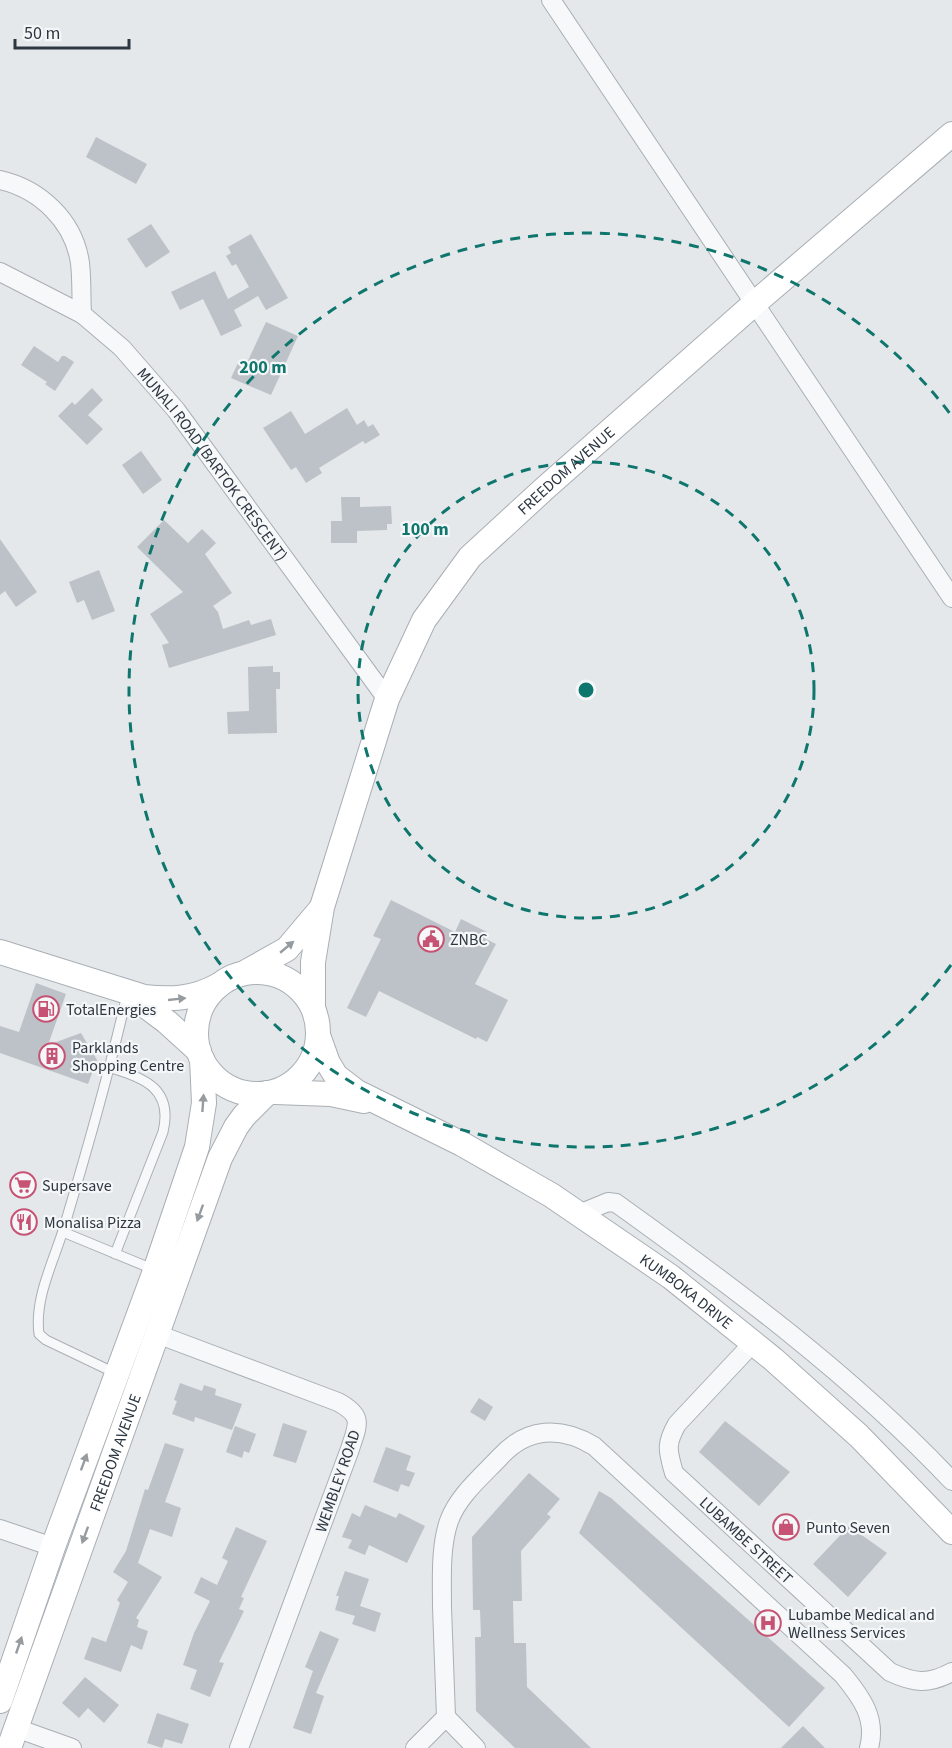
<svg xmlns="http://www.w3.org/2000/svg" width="952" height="1748" font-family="'Source Sans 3',sans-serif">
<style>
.building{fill:#bcc2c7}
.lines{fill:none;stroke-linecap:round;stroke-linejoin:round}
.service-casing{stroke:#a9afb5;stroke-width:11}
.minor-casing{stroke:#a9afb5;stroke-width:20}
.secondary-casing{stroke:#a9afb5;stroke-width:26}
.service{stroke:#f7f8f9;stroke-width:9}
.minor{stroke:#f7f8f9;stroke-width:18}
.secondary{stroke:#fff;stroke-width:24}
.oneway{fill:#969ba0}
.ring{fill:none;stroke:#0f766e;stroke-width:3;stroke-dasharray:10 8}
.labels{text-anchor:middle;stroke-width:4.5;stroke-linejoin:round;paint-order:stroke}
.street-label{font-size:16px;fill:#2d3742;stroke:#f4f6f8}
.poi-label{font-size:16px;fill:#2d3742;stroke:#f4f6f8;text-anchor:start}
.centre{fill:#0f766e;stroke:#f4f6f8;stroke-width:3}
.ring-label{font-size:18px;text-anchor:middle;font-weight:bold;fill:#0f766e;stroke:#f4f6f8;stroke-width:4.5;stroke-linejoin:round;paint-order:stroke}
</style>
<rect width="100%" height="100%" fill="#e4e8eb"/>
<path class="building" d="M96 137 147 164 136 184 86 157Z
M151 224 170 252 146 268 127 239Z
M251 234 288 298 266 310 258 296 234 310 242 326 221 336 203 299 180 310 171 292 215 271 228 299 249 287 236 264 232 266 226 256 231 253 228 247Z
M266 322 298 336 271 395 231 378 238 363 245 367Z
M34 346 58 362 62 356H65L74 362 55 391 45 384 47 382 21 365Z
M92 388 103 400 88 415 103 429 87 445 58 416 72 402 75 405Z
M347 408 357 425 364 420 368 427 373 424 380 435 365 444 363 441 319 468 322 473 306 483 296 467 291 470 263 428 291 411 305 434Z
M141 451 162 480 143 494 122 465Z
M341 497H360V507L391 506 392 524H387V530L357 531V543H331V521H342Z
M164 520 188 543 202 529 216 543 205 554 232 593 213 606 218 612 223 629 249 620 251 625 271 619 276 635 169 668 162 645 169 643 150 614 183 592 137 547Z
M0 539 37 592 16 607 5 591 0 595Z
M99 570 115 611 92 620 84 600 77 603 69 582Z
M273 666V672H280V689H276L277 733 228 734 227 712 249 711 248 667Z
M391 900 455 932 461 919 487 932 484 938 496 944 475 984 508 1000 487 1042 477 1037 476 1039 379 991 366 1017 347 1008 381 939 373 936Z
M36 983 66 994 48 1045 81 1033 97 1060 88 1084 0 1053V1026L19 1032Z
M180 1383 202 1391 204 1385 216 1389 215 1395 242 1404 232 1430 195 1417 194 1422 172 1414 177 1401 174 1400Z
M479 1398 493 1407 485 1421 470 1412Z
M725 1421 790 1472 759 1506 699 1452Z
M283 1423 307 1431 296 1463 273 1456Z
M235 1426 256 1434 249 1453 244 1451 242 1458 226 1452Z
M165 1443 184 1449 165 1502 181 1508 172 1537 150 1529 138 1563 162 1577 136 1618 139 1620 137 1627 148 1631 142 1650 131 1645 121 1672 84 1659 92 1637 106 1642 120 1603 117 1600 128 1582 113 1572 126 1551 145 1489 148 1490Z
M386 1447 411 1456 406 1470 415 1473 409 1487 401 1484 398 1492 373 1482Z
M529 1473 560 1499 547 1514 551 1517 521 1551 522 1601H513L514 1643H526L527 1687 591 1748H515L476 1711 475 1637H481L480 1610H473L472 1537Z
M599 1491 611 1498 825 1688 789 1727 579 1533Z
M365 1505 396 1518 399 1513 425 1526 407 1563 369 1545 365 1555 348 1548 352 1540 342 1537 352 1513 360 1517Z
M849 1526 887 1553 848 1597 813 1564Z
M236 1527 267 1541 241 1597 244 1598 239 1609 244 1611 219 1662 224 1663 210 1697 190 1689 197 1670 183 1665 194 1633 210 1601 194 1593 201 1577 217 1585 228 1561 222 1558Z
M345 1571 369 1579 360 1606 381 1613 375 1632 352 1624 355 1616 335 1610 339 1596H336Z
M320 1631 339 1639 316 1693 324 1696 311 1734 293 1728 313 1671 305 1667Z
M85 1677 119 1705 104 1723 88 1708 79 1718 62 1703Z
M157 1713 189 1724 182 1744 165 1739 162 1748 147 1743Z
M803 1726 825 1748H781Z"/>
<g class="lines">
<g class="service-casing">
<path id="service" d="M111 1068C146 1078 173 1090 163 1132L115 1254
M63 1232 155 1270
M115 1373 46 1340 39 1334C34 1297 55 1259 65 1224 88 1147 110 1071 127 994"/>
</g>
<g class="minor-casing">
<g id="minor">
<path d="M551 0 952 598"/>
<path d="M0 180C40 189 74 221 80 263 82 280 81 297 82 314"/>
<path id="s1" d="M0 272 82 314 122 348 176 410 387 699"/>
<path d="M579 1214 608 1202 616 1203C733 1287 853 1376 952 1481"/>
<path d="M157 1334 338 1402C364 1416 358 1424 350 1449L239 1748"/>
<path id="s2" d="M753 1343 677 1424C665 1445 668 1451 674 1473L890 1672C914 1683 928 1685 952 1672"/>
<path d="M0 1529 53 1547"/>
<path d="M16 1728 72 1748"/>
<path d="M415 1748 446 1717"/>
<path d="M476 1748 446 1717C445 1680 443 1644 442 1607 442 1580 440 1547 449 1521 458 1496 482 1476 500 1457 527 1427 561 1426 594 1446L843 1675C861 1697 877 1718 869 1748"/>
</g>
</g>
<g class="secondary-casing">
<g id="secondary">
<path d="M0 952 144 997C171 1000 194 999 219 985"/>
<path d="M246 972 287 949 319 911"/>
<circle cx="257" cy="1033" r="61"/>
<path d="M135 998 167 1022 199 1051"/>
<path id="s3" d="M313 1006V962L322 907 387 699 424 620 470 557 544 489 755 303 952 134"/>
<path id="s4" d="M319 1038 328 1063 336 1076 357 1092 462 1144 551 1195 671 1277 773 1359 859 1436 952 1532"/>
<path d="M275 1092 331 1094 364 1101"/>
<path d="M0 1701 53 1547 155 1271 197 1147 204 1103 202 1059"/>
<path id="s5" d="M9 1748 220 1158 236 1127 244 1116 267 1093"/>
</g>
</g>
<use href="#service" class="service"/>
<use href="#minor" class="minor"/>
<use href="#secondary" class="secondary"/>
</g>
<defs><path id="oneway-solid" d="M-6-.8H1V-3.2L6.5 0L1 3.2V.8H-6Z" transform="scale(1.5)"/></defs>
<g class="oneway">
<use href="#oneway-solid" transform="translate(287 947) rotate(-40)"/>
<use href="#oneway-solid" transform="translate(177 999) rotate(-6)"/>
<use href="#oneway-solid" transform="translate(203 1103) rotate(-86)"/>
<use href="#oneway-solid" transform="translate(200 1213) rotate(110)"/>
<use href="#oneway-solid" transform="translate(84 1462) rotate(-70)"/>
<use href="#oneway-solid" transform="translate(85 1535) rotate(110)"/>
<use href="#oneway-solid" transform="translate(19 1645) rotate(-71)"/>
</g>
<g class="ring">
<circle cx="586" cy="690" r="228"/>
<path d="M951 965A457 457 0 1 1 951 415"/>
</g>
<defs>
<g id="civic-ring" transform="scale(1.35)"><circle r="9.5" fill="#f4f6f8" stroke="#c65373" stroke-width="1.5"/><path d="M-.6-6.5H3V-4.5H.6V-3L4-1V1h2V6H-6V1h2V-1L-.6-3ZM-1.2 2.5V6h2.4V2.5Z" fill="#c65373"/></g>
<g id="fuel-ring" transform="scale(1.35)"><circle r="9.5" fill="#f4f6f8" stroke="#c65373" stroke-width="1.5"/><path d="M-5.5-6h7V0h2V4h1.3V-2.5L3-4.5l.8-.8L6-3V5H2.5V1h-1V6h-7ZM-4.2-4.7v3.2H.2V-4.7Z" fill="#c65373"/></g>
<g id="building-ring" transform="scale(1.35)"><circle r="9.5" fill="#f4f6f8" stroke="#c65373" stroke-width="1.5"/><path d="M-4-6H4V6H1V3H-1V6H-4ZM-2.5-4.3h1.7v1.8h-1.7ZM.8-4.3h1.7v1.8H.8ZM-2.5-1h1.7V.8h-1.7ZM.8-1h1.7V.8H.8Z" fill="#c65373"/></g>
<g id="supermarket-ring" transform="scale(1.35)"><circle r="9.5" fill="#f4f6f8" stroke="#c65373" stroke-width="1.5"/><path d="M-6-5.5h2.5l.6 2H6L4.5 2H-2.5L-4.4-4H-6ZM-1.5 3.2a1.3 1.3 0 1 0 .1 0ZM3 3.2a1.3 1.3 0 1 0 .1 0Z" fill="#c65373"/></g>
<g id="restaurant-ring" transform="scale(1.35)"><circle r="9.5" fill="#f4f6f8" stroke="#c65373" stroke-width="1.5"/><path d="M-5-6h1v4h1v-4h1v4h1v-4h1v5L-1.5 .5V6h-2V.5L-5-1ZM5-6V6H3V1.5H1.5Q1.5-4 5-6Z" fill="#c65373"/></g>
<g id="shop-ring" transform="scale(1.35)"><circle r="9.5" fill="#f4f6f8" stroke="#c65373" stroke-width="1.5"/><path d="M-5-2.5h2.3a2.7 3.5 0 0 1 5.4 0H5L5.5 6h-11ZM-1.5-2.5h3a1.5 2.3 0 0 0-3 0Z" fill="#c65373"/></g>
<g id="hospital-ring" transform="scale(1.35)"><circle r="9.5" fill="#f4f6f8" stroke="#c65373" stroke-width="1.5"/><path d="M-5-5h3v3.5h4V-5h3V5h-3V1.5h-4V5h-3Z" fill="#c65373"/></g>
</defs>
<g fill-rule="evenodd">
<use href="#civic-ring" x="431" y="939"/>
<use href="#fuel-ring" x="46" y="1009"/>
<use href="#building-ring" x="52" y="1056"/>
<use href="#supermarket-ring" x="23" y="1185"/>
<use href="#restaurant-ring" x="24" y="1222"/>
<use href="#shop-ring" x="786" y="1527"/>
<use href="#hospital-ring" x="768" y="1623"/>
</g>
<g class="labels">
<g class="street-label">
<text dy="6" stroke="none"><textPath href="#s1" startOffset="292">MUNALI ROAD (BARTOK CRESCENT)</textPath></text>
<text dy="6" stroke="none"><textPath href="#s3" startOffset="612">FREEDOM AVENUE</textPath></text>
<text dy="6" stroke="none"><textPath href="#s4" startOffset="454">KUMBOKA DRIVE</textPath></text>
<text dy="6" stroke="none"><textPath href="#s5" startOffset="314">FREEDOM AVENUE</textPath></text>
<text transform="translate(337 1481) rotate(-71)" y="6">WEMBLEY ROAD</text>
<text dy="6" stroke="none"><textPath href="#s2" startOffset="261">LUBAMBE STREET</textPath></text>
</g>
<g class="poi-label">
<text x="450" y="945">ZNBC</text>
<text x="66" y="1015">TotalEnergies</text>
<text x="72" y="1053">Parklands<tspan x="72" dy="18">Shopping Centre</tspan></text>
<text x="42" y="1191">Supersave</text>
<text x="44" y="1228">Monalisa Pizza</text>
<text x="806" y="1533">Punto Seven</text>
<text x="788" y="1620">Lubambe Medical and<tspan x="788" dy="18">Wellness Services</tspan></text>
</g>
</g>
<circle cx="586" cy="690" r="9" class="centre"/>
<g class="ring-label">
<text x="263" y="373">200 m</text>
<text x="425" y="535">100 m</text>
</g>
<path d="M15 39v9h114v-9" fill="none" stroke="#2d3742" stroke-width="3"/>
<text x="24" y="39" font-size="18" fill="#2d3742" stroke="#f4f6f8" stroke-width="4.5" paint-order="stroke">50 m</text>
</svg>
